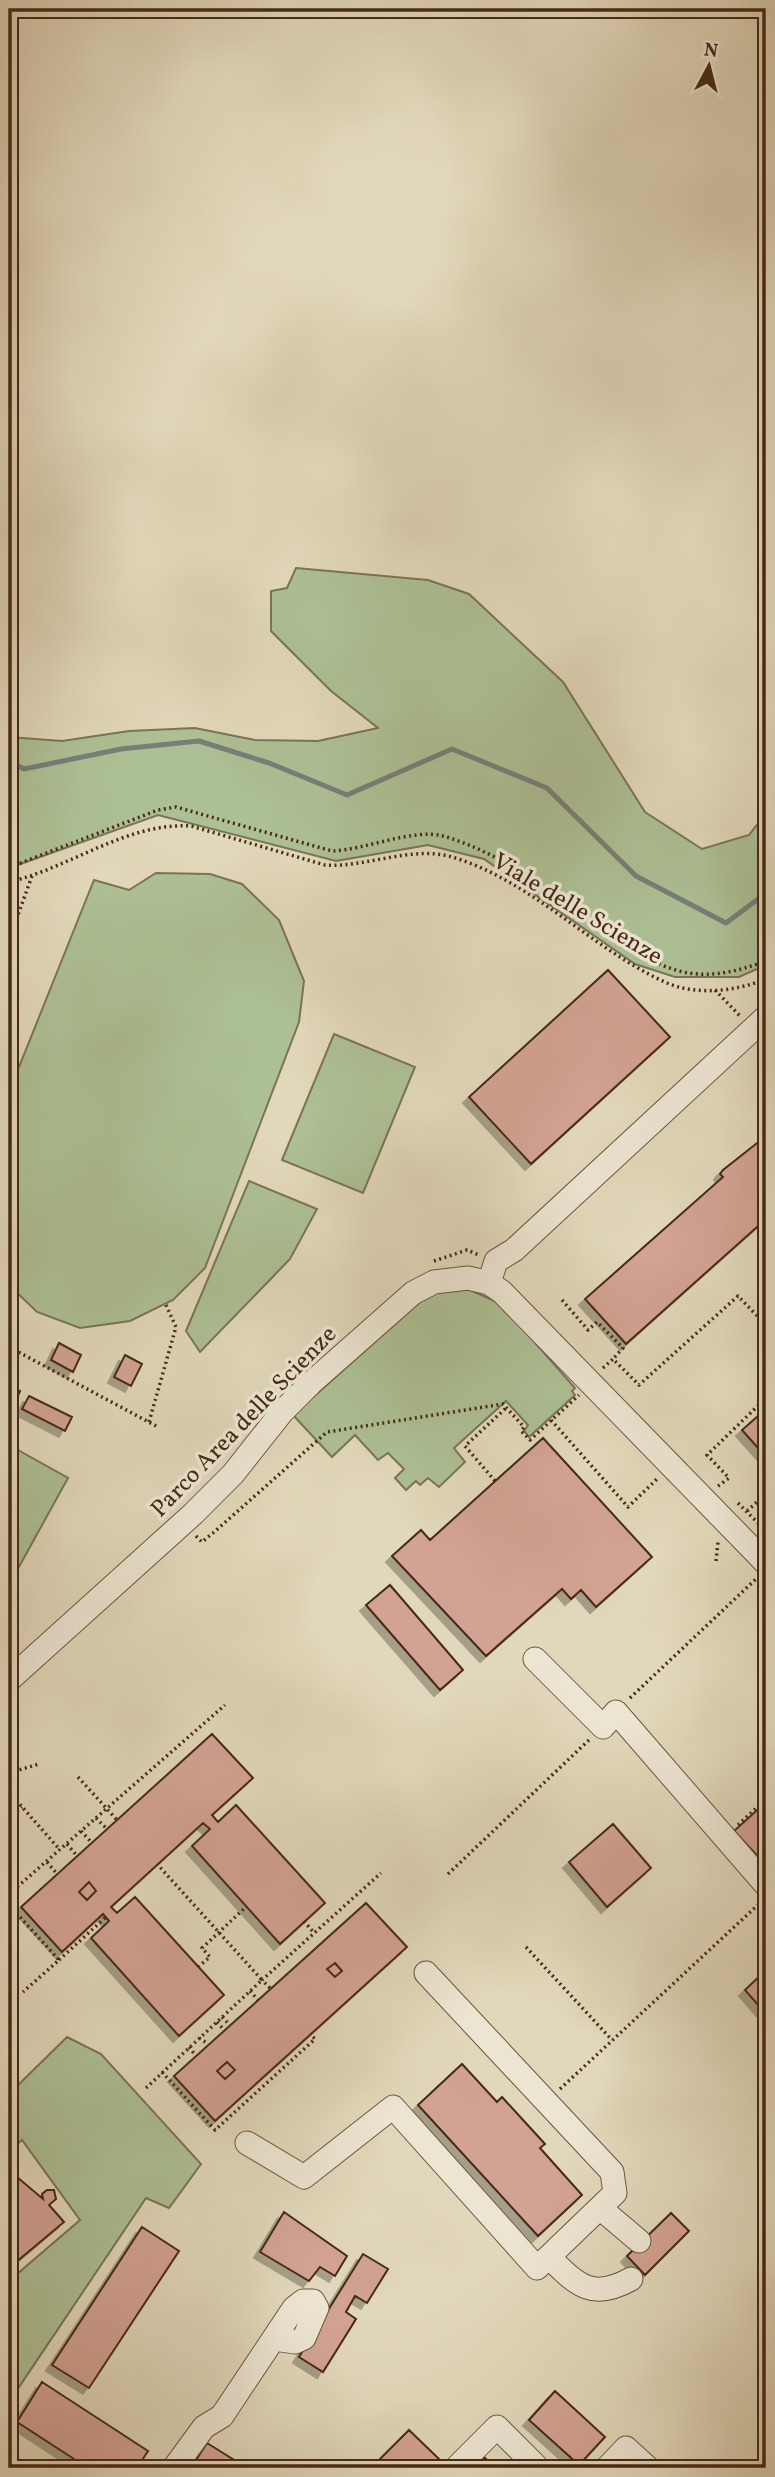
<svg xmlns="http://www.w3.org/2000/svg" width="775" height="2477" font-family="Vollkorn,serif">
<style>
.green{fill:#adbf94;stroke:#7a7455;stroke-width:2}
.lines{fill:none;stroke-linecap:round;stroke-linejoin:round}
.stream{stroke:#777f77;stroke-width:5}
.building{fill:#d2a293;stroke:#462916;stroke-width:2;filter:url(#shadow)}
.minor-casing{stroke:#6d543f;stroke-width:25}
.path{stroke:#462916;stroke-width:3.5;stroke-dasharray:2 3.5;stroke-linecap:butt}
.minor{stroke:#ece5d2;stroke-width:23}
.labels{text-anchor:middle;stroke-width:7;stroke-linejoin:round;paint-order:stroke}
.street-label{font-size:24px;fill:#462916;stroke:#ece5d2}
</style>
<defs>
<filter id="shadow"><feDropShadow dx="-6" dy="6" stdDeviation="0" flood-color="#0004"/></filter>
</defs>
<rect width="100%" height="100%" fill="#e1d7ba"/>
<filter id="stains"><feTurbulence type="fractalNoise" baseFrequency=".00286" numOctaves="4"/><feColorMatrix values="0 0 0 0 .2 0 0 0 0 .09 0 0 0 0 .02 0 0 0 .5 -.17"/></filter>
<radialGradient id="worn" r=".72"><stop offset=".6" stop-color="#630" stop-opacity="0"/><stop offset="1" stop-color="#630" stop-opacity=".3"/></radialGradient>
<path class="green" d="M296 568 428 580 469 594 563 682 645 812 702 849 749 835 766 813V965L739 977H675L635 964 484 859 428 845 336 861 158 815 9 868V737L62 741 129 731 195 728 255 740 318 741 378 728 331 691 271 631V591L287 588Z
M156 873 210 874 242 884 279 920 304 981 299 1022 205 1268 173 1300 130 1321 80 1328 37 1312 9 1285V1092L94 880 129 890Z
M334 1034 415 1067 363 1193 282 1160Z
M249 1181 317 1209 290 1259 200 1352 186 1331Z
M468 1289 501 1304 575 1388 572 1391 575 1395 529 1437 524 1431 528 1425 506 1401 454 1448 465 1462 439 1487 428 1478 420 1485 416 1481 406 1490 395 1478 404 1469 388 1453 378 1460 355 1435 332 1457 293 1415 431 1292Z
M9 1445 68 1478 9 1585Z
M67 2037 101 2054 201 2164 169 2208 146 2198 17 2390 9 2384V2281L80 2220 22 2140 9 2151V2094Z"/>
<g class="lines">
<path class="stream" d="M9 761 24 769 121 749 199 741 269 763 347 795 452 749 547 788 636 876 726 923 766 893"/>
</g>
<path class="building" d="M608 970 670 1037 531 1164 469 1097Z
M766 1136V1219L626 1344 585 1299 723 1177 720 1174 723 1170Z
M59 1343 81 1355 73 1372 51 1360Z
M125 1355 142 1364 131 1386 114 1377Z
M9 1386 20 1391 15 1403 9 1400Z
M29 1396 72 1417 65 1431 22 1409Z
M766 1409V1457L742 1430Z
M543 1438 652 1557 596 1607 581 1590 571 1599 562 1589 486 1656 392 1556 421 1530 430 1540Z
M390 1585 463 1670 440 1690 366 1605Z
M212 1734 253 1778 212 1815 218 1822 236 1805 325 1903 280 1944 192 1846 210 1829 203 1823 111 1907 117 1913 135 1897 224 1995 179 2036 91 1938 109 1921 103 1914 62 1952 21 1907Z
M766 1802V1865L734 1831Z
M613 1824 651 1868 607 1907 569 1862Z
M89 1882 96 1891 87 1900 79 1892Z
M366 1903 407 1947 215 2121 174 2076Z
M335 1963 342 1971 335 1977 327 1969Z
M765 1971 766 1972V2014L745 1990Z
M227 2062 235 2070 225 2079 217 2071Z
M462 2064 497 2102 502 2097 545 2144 540 2148 582 2195 538 2236 418 2105Z
M11 2172 43 2199 42 2194 47 2190H54L56 2199 49 2205 64 2222 9 2268Z
M284 2212 347 2256 335 2276 320 2267 309 2281 260 2252Z
M671 2213 689 2231 645 2275 627 2256Z
M142 2227 179 2251 89 2388 52 2365Z
M363 2254 388 2269 367 2303 355 2296 346 2312 356 2319 323 2372 299 2357Z
M42 2382 148 2451 137 2468H88L17 2422Z
M555 2391 605 2437 579 2465 529 2420Z
M409 2430 439 2459 429 2468H371Z
M207 2443 247 2468H191Z
M485 2458 492 2465 489 2468H474Z"/>
<g class="lines">
<g class="minor-casing">
<path id="minor" d="M489 1283 496 1261 514 1250 766 1017
M535 1659 603 1727 616 1712 766 1885
M9 1680 193 1514 233 1474 282 1412 311 1383 413 1293 434 1282 468 1278 489 1283 502 1292 766 1563
M247 2143 304 2177 393 2107 537 2268 615 2193 612 2172 426 1973
M600 2208 639 2241
M549 2257C577 2285 592 2301 631 2279
M174 2468 204 2427 222 2416 294 2308 303 2301H313L317 2308 304 2338 295 2342 274 2339
M456 2468 497 2427 538 2468
M607 2468 626 2448 648 2468"/>
</g>
<path class="path" d="M9 865 18 864 158 810 176 807 332 851C365 850 413 828 443 836 497 851 549 890 595 922 623 942 649 964 683 972 713 978 738 971 766 961
M9 882C70 868 127 822 191 826L325 865C366 868 412 845 452 857 533 881 591 949 667 983 697 996 737 991 766 979
M9 940 32 876
M715 990 740 1016
M434 1261 467 1250 479 1255
M562 1300 588 1330 597 1322 623 1348 613 1359
M9 1347 158 1427
M603 1368 613 1359 639 1385 738 1296 766 1325
M551 1420 628 1507 657 1479
M149 1422 176 1327 165 1303
M495 1481 465 1446 506 1408
M718 1486 729 1478 707 1455 766 1398
M738 1503 766 1531
M747 1511 766 1494
M196 1536 202 1542 213 1533 327 1432 503 1404 524 1427 521 1431 530 1440 579 1395
M716 1561 718 1542
M630 1698 757 1578
M9 1773 39 1764
M78 1777 117 1820
M9 1792 60 1850
M96 1818 107 1829
M9 1819 22 1807
M9 1822 16 1829 9 1837
M738 1825 766 1799
M81 1831 92 1843
M67 1844 77 1856
M47 1862 57 1874
M448 1874 589 1740
M9 1894 225 1705
M9 1905 59 1960 23 1992
M304 1921 314 1933
M526 1947 612 2040
M59 1960 106 1917
M198 1967 210 1957 202 1948 247 1906
M270 1988 262 1980 381 1873
M250 1991 258 2000
M222 2017 230 2025
M217 2022 224 2030
M199 2038 207 2043
M189 2047 196 2056
M162 2072 215 2130 315 2039 310 2034
M146 2088 262 1980 157 1864
M560 2089 760 1903"/>
<use href="#minor" class="minor"/>
</g>
<g class="labels">
<g class="street-label">
<text transform="translate(578 908) rotate(31)" y="8">Viale delle Scienze</text>
<text transform="translate(243 1421) rotate(-46)" y="8">Parco Area delle Scienze</text>
</g>
</g>
<rect width="775" height="2477" fill="none" stroke="#e1d7ba" stroke-width="35"/>
<rect x="10" y="10" width="754" height="2456" fill="none" stroke="#462916" stroke-width="3.5"/>
<rect x="18" y="18" width="740" height="2442" fill="none" stroke="#462916" stroke-width="2"/>
<g transform="translate(709 66) rotate(7)" stroke="#ece5d2" stroke-width="5" paint-order="stroke">
<path d="M0-5L12 26L0 18L-12 26Z" fill="#462916"/>
<text y="-10" font-size="19" font-weight="bold" text-anchor="middle" fill="#462916">N</text>
</g>
<rect width="100%" height="100%" filter="url(#stains)"/>
<rect width="100%" height="100%" fill="url(#worn)"/>
</svg>
